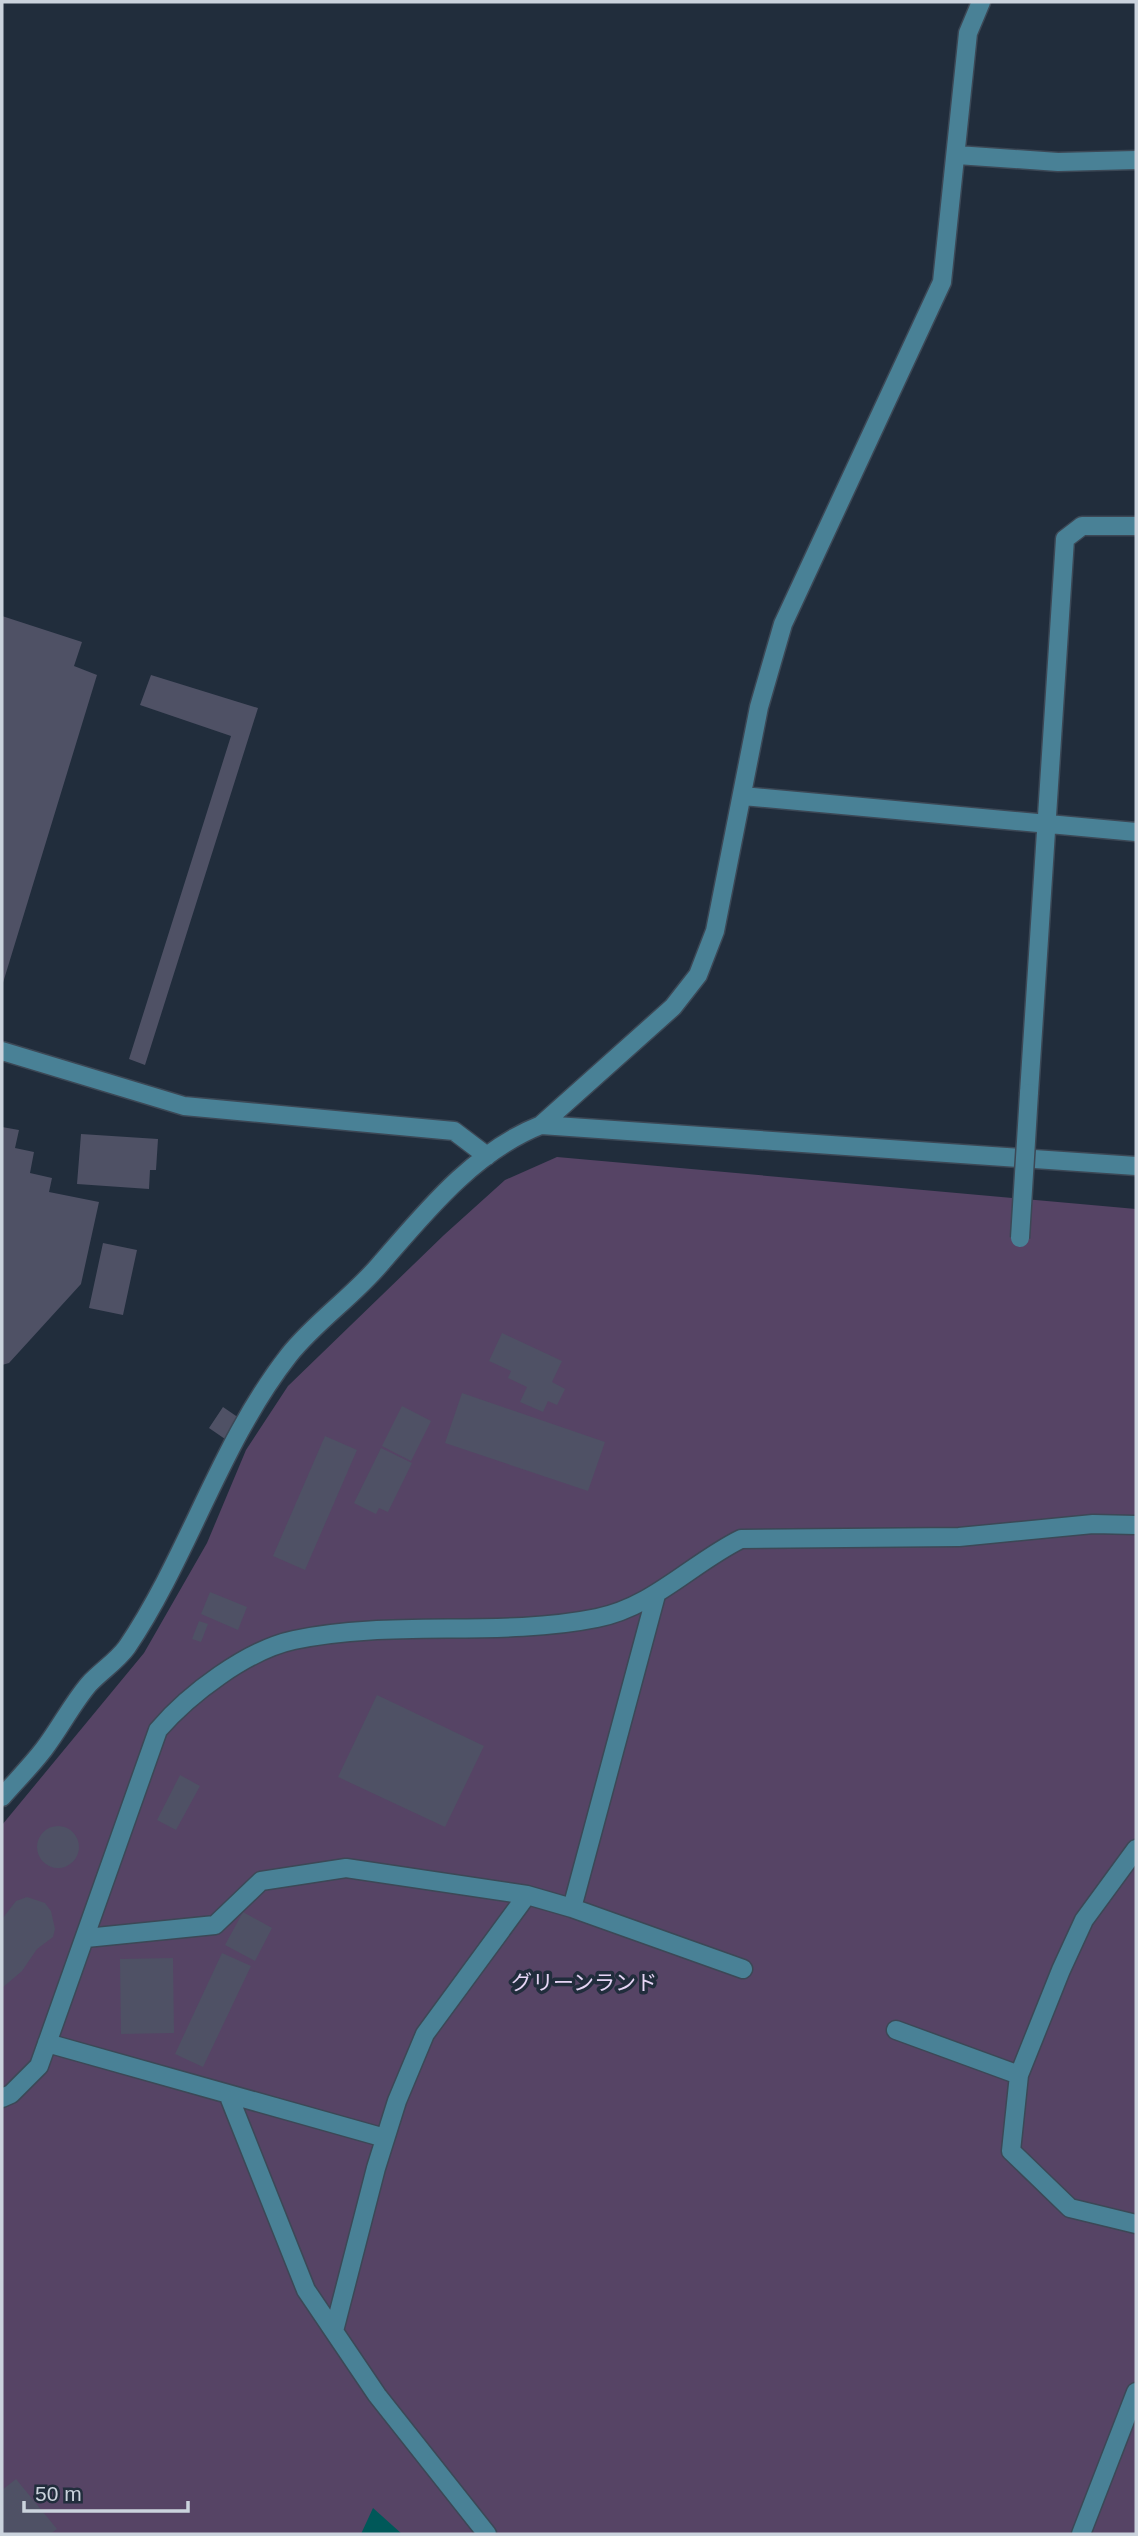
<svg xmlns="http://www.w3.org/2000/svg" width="1138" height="2536" font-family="Arial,'Noto Sans JP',sans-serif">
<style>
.green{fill:#564465}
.water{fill:#005859}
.building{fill:#4f5165}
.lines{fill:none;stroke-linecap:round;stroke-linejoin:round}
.minor-casing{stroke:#3c4856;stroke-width:21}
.minor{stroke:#498196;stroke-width:18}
.minor-bridge-casing{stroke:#3c4856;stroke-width:21;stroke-linecap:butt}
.minor-bridge{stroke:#498196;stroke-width:18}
.labels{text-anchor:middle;stroke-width:7;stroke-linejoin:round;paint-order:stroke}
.park-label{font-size:21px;fill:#e6d5f5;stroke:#212d3c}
</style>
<rect width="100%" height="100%" fill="#212d3c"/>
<path class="green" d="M557 1157 1136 1209V2534H2V1825L144 1653 207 1543 246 1450 288 1386 444 1235 505 1180Z"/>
<path class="water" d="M373 2508 402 2534H361Z"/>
<path class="building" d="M2 616 82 642 74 666 97 675 2 986Z
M151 675 258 708 145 1065 129 1059 231 736 140 705Z
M2 1127 19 1130 15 1148 34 1152 30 1173 52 1178 49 1192 99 1202 81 1284 9 1363 2 1365Z
M81 1134 158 1139 156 1170H150L149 1189 77 1184Z
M103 1243 137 1250 123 1315 89 1308Z
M502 1333 562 1361 552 1382 565 1389 557 1405 548 1401 543 1412 520 1402 527 1387 508 1378 511 1371 489 1361Z
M462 1393 605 1442 588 1491 445 1443Z
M402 1406 431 1421 411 1461 382 1446Z
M223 1407 239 1418 225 1439 209 1428Z
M325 1436 357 1450 305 1570 273 1556Z
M381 1448 412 1463 388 1512 379 1508 376 1514 354 1503Z
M210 1592 247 1607 238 1630 201 1614Z
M199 1621 208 1624 201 1642 192 1639Z
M377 1695 484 1746 445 1827 338 1777Z
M180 1775 200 1786 176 1830 157 1820Z
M37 1847a21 21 0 1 1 42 0a21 21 0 1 1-42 0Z
M27 1897 45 1903 51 1911 55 1929 53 1937 37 1949 22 1971 2 1988V1919L16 1901Z
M243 1912 272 1928 255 1961 225 1945Z
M222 1953 251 1966 203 2067 175 2054Z
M173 1958 174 2033 121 2034 120 1959Z
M16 2479 57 2529 50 2534H2V2490Z"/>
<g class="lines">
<g class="minor-casing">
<path id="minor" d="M957 155 1058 162 1136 160
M743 796 1136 832
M2 1051 184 1106 454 1131 487 1156
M1029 1093 1065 539 1082 526H1136
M541 1125 673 1007 698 975 715 931 759 707 783 624 942 282 968 33 981 2
M2 1797C16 1781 31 1766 44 1749 60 1728 72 1704 89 1684 101 1671 117 1661 127 1647 189 1555 220 1443 289 1355 316 1321 354 1296 382 1262 427 1210 475 1151 541 1125L1136 1166
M1136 1849 1084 1920 1061 1970 1019 2075 1011 2151 1070 2208 1136 2224
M572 1908 656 1595
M86 1938 215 1925 261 1881 346 1868 527 1895 572 1908 743 1969
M896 2030 1019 2075
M47 2043 385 2138
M228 2094 306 2290 377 2395 487 2534
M2 2098 11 2094 39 2066 158 1730C189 1694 247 1650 294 1640 393 1619 498 1638 597 1618 653 1607 692 1563 741 1539L959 1537 1093 1524 1136 1525
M334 2331 376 2168 397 2101 425 2034 527 1895
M1081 2534 1136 2392"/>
</g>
<use href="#minor" class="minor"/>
<g class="minor-bridge-casing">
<path id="minor-bridge" d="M1020 1238 1029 1093"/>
</g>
<use href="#minor-bridge" class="minor-bridge"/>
</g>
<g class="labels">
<g class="park-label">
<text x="584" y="1990">グリーンランド</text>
</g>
</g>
<rect width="1138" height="2536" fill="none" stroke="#cbd3dd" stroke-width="7"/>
<path d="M24 2501v10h164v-10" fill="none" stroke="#cbd3dd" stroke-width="3.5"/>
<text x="35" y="2501" font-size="21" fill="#cbd3dd" stroke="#212d3c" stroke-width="5" paint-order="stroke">50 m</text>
</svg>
